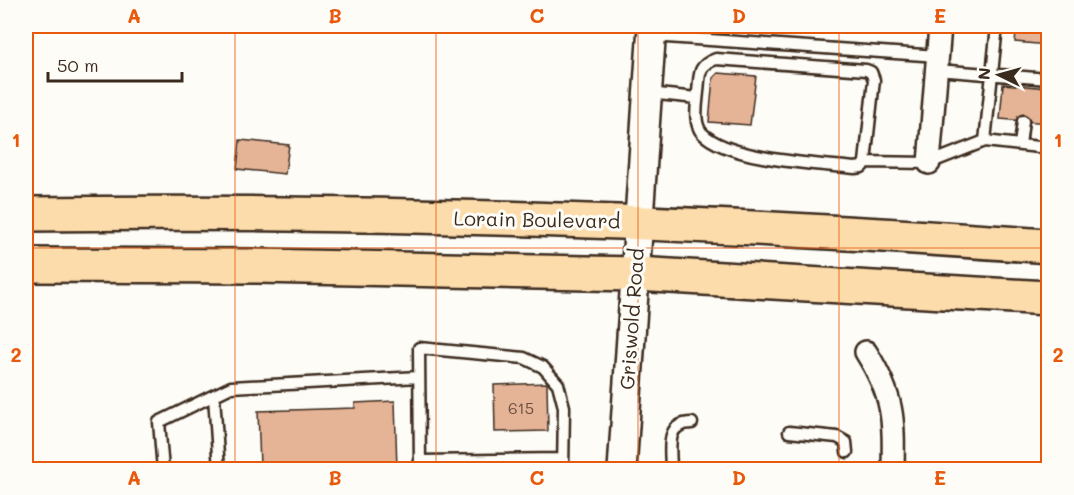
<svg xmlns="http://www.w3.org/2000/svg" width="1074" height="495" font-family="Mali,sans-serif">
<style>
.building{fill:#e5b497;stroke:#3b2a1e;stroke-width:1.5}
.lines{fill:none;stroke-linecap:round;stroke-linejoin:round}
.service-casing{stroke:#3b2a1e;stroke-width:15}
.minor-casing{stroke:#3b2a1e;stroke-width:26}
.tertiary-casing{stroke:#3b2a1e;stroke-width:32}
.trunk-casing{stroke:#3b2a1e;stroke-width:38}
.service{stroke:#fdfcf7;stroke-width:10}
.minor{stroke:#fdfcf7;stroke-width:21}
.tertiary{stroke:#fdfcf7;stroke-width:27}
.trunk{stroke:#fddcac;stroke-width:33}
.grid{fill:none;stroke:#e8590c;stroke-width:1.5;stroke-opacity:0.55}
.labels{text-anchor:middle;stroke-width:6;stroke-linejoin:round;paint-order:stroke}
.number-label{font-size:16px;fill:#664c3c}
.street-label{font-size:20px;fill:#3b2a1e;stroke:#fdfcf7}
.neatline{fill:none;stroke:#e8590c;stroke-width:2}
.grid-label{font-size:20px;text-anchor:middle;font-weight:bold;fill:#e8590c}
</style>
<rect width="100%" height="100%" fill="#fdfcf7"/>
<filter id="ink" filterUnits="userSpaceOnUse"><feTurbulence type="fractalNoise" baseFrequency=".0167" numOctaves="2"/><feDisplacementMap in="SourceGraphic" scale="12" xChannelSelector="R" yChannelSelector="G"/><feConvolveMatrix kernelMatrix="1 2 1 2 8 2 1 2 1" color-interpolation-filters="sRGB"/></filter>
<g filter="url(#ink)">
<path class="building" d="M756 26H867L866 32Z
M1017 26H1048V45L1015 42Z
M718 73 756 76 750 125 709 122 713 78Z
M1003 84 1048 88V123L1000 119Z
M240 140 289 145 285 174 237 169Z
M547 383 548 431 495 432 494 385Z
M395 401 397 470H232V467L260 466 258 411 355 408V403Z
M1047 452H1048V470H1046Z"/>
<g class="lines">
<g class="service-casing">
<path id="service" d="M997 26 985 141 1048 148
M652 36 938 56
M716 59 866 70 871 72 874 80 865 162 862 167 855 168C817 164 728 160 702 133 693 123 697 104 698 92 700 74 697 66 716 59Z
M937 70 1048 79
M648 93 697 98
M1020 145 1023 121
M1046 147 1047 123
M865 162 929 163 985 141
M214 396 219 470
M789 432 837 437 846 442 847 452
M420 461 563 459
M163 470 159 422 231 387 419 377
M420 470 419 348 524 358 543 367 558 384 564 407 563 470
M671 470C671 449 664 423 692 423"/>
</g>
<g class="minor-casing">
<path id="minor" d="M929 163 940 26
M866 352C894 397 894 418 893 470"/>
</g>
<g class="tertiary-casing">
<path id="tertiary" d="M622 470 652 26"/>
</g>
<g class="trunk-casing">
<path id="trunk" d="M26 214C367 210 708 221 1048 246
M26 265 258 266 636 274 1048 298"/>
</g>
<use href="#service" class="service"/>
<use href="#minor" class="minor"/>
<use href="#tertiary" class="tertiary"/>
<use href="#trunk" class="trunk"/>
</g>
</g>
<path class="grid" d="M235 26V470M436 26V470M638 26V470M839 26V470M26 248H1048"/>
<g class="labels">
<g class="number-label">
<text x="521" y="414">615</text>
</g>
<g class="street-label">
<text transform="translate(537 220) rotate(1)" y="7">Lorain Boulevard</text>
<text transform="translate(632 319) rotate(-86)" y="7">Griswold Road</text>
</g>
</g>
<rect width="1074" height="495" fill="none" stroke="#fdfcf7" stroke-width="66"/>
<g transform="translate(999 75) rotate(275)" stroke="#fdfcf7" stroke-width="4.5" paint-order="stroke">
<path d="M0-4.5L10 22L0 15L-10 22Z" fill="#3b2a1e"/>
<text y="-9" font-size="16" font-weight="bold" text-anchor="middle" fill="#3b2a1e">N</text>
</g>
<path d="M48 72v9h134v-9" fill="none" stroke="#3b2a1e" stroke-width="3"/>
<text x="57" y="72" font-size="18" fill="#3b2a1e" stroke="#fdfcf7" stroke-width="4.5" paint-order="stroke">50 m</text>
<rect x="33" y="33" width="1008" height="429" class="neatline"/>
<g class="grid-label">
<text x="134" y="23">A</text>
<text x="335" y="23">B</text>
<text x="537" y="23">C</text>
<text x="739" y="23">D</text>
<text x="940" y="23">E</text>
<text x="16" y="147">1</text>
<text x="1058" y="147">1</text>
<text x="16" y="362">2</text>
<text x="1058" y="362">2</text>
<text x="134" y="485">A</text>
<text x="335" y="485">B</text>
<text x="537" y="485">C</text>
<text x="739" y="485">D</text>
<text x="940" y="485">E</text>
</g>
</svg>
